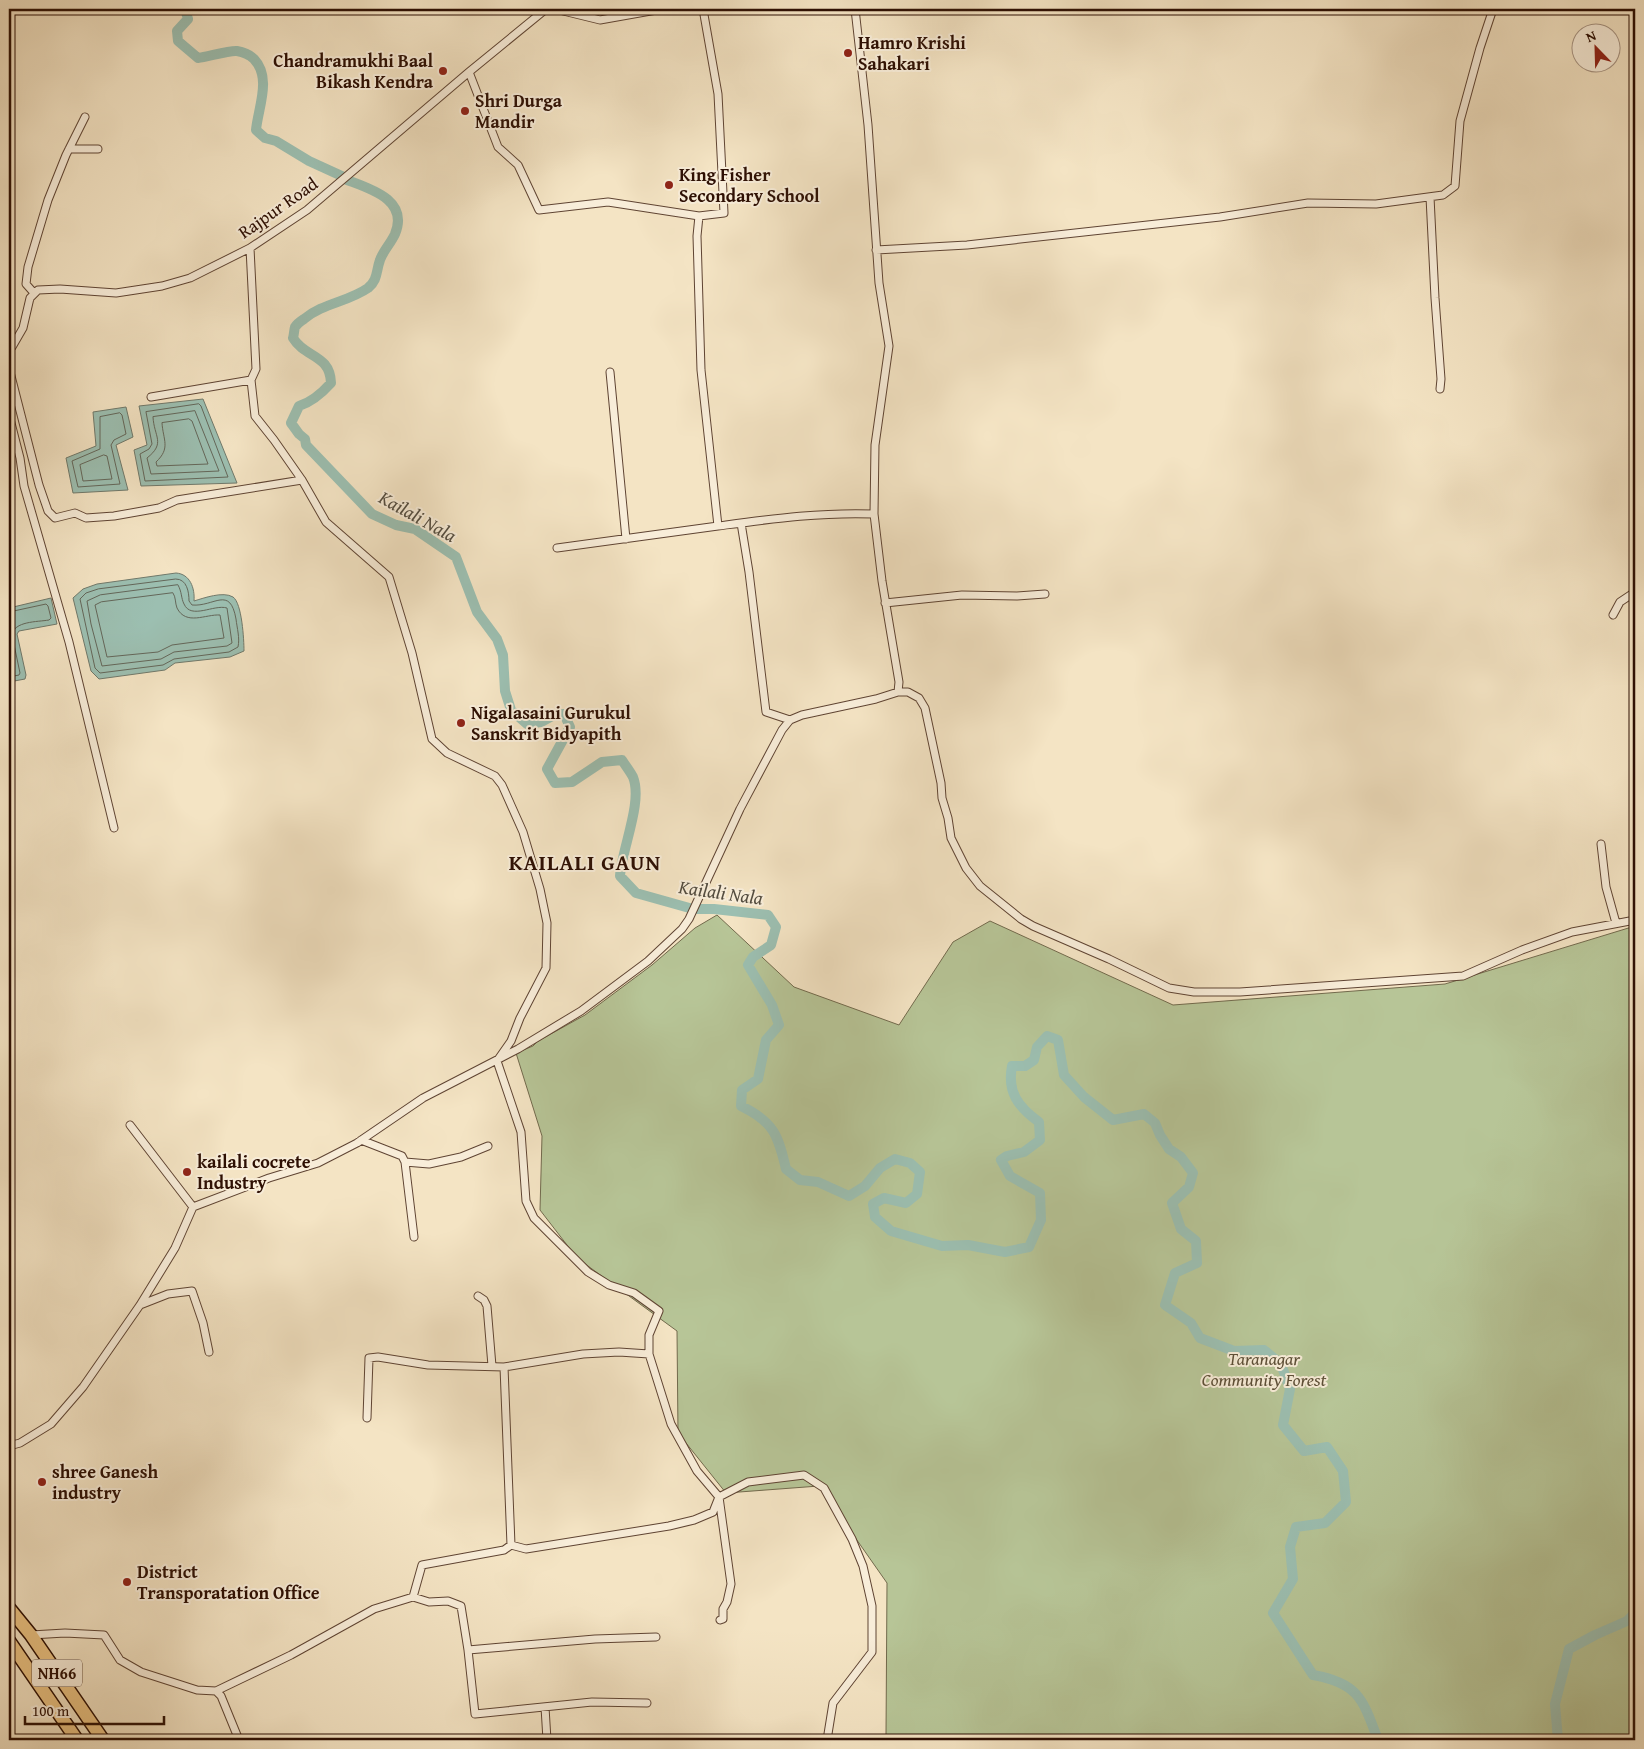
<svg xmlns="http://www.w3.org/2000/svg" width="1644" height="1749" font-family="'Gentium Book Plus',serif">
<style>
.green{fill:#b7c597;stroke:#726a4d}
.water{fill:#9cbfb1;stroke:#70796b}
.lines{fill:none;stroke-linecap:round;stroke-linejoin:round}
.shore{stroke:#64675a;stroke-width:1}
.canal{stroke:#9cbfb1;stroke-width:10}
.street-casing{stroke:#5f4433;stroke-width:9}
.highway-casing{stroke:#2d0f03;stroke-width:15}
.street{stroke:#f8edd9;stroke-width:7}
.highway{stroke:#eac282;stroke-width:12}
.poi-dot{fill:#8f2418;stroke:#f8edd9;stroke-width:2}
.labels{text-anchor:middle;stroke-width:4;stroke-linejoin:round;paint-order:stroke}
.shield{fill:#f8edd9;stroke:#6a5243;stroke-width:1}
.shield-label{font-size:16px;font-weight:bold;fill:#2d0f03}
.poi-label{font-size:18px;font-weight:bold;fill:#2d0f03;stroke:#f8edd9;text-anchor:start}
.street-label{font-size:18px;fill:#2d0f03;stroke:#f8edd9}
.park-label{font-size:18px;font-style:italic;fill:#5d4f37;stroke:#f8edd9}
.water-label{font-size:19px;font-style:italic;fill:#544d40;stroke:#f8edd9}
.district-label{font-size:22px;font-weight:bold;letter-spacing:1px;fill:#2d0f03;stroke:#f8edd9}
</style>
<rect width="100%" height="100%" fill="#f4e4c4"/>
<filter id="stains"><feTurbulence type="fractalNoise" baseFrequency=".004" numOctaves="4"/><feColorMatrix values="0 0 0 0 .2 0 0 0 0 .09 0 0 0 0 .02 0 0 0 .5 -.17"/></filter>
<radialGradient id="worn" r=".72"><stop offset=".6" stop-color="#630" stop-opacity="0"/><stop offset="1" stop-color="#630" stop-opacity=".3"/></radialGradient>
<path class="green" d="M717 915 794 987 899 1025 953 942 990 921 1173 1005 1445 984 1635 926V1740H883L886 1734 887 1583 819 1486 726 1493 678 1433 677 1331 577 1258 540 1210 542 1136 516 1053 533 1046 538 1041 585 1015 652 965 695 928Z"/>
<path class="water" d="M203 399 237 483 141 486 134 450 147 445 139 406Z
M126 407 133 437 116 445 128 490 73 493 66 458 96 446 93 412Z
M176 573C190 574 195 588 194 601 204 598 223 591 233 597 242 603 244 640 244 651L230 657 175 663 165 670 99 679 91 671 73 598 83 589 97 584Z
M51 598 57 624 19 631 17 634 26 675 25 679 9 682V608Z"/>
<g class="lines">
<path class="shore" d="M199 404 201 406 228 477 145 481 140 454 149 449 152 444 146 412Z
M195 411 219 471 151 474 147 458C166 443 154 437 153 417Z
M120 413 122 415 126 434 114 440 111 445 120 484 78 487 72 461 100 449V417Z
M189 419 192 421 208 464 157 466 156 462C171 448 163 440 162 423Z
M104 455 107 456 112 479 83 481 80 465Z
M176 579C187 579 189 592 189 601L192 605C214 607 230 585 236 619 237 628 240 638 238 647L229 652 174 659 163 665 100 673 95 668 80 599 86 593 98 589Z
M178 585C182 592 181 598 184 604 191 620 214 604 227 608L232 643 227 646 174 652 161 659 102 666 91 624 87 601 100 595Z
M173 593C176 597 175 603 177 608 186 626 206 614 220 615L224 638 172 645 158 652 107 657 95 605 101 602Z
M9 612 46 604 48 606 51 618 49 620C37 622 14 621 12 635L20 673 19 675 9 677"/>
<path class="canal" d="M185 9 188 19 177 31 178 41 198 58C207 57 230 50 237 51 243 52 250 55 254 59 272 78 258 108 256 130L265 138 276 141 309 161 344 177 347 180C371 189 409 200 395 234 391 243 383 251 380 260 376 271 378 280 368 288 348 302 323 303 304 319 301 321 297 324 295 327 294 330 294 335 293 338 305 358 330 354 331 383 322 393 312 402 299 406L291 423 299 434 305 439 306 445 372 514 396 525 415 529 456 557 477 612 497 639 503 655 505 691 511 710 527 724 541 722 554 715 564 714 570 727 547 769 555 783 572 782 602 762 622 760C625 765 630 771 633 777 643 802 622 848 620 876L636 893 693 909H714L768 915 776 927 771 945 753 957 748 965 772 1005 779 1025 766 1040 758 1079 742 1090 741 1106C774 1122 778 1135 786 1169L800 1180 818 1182 849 1196 865 1186 880 1168 895 1159 910 1163 920 1172 917 1194 906 1203 884 1198 873 1204 875 1217 891 1231 942 1246 968 1245 1005 1252 1029 1247 1041 1220 1040 1193 1010 1176 1001 1160 1007 1156 1024 1152 1040 1140 1039 1122C1018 1107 1007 1092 1012 1066H1025L1034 1060 1037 1047 1047 1036 1058 1040 1064 1075 1084 1097 1113 1120 1144 1114 1155 1123 1160 1135 1169 1149 1181 1157 1193 1173 1189 1187 1172 1203 1181 1229 1196 1241 1197 1263 1175 1273 1165 1305 1191 1323 1200 1338 1234 1351 1264 1350 1281 1364 1290 1389 1283 1425 1304 1451 1327 1447 1343 1471 1346 1502 1325 1523 1296 1527 1290 1547 1293 1579 1273 1613 1313 1675C1359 1683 1363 1700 1378 1740
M1558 1740 1555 1704 1569 1649 1595 1635 1627 1621 1635 1613"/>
<g class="street-casing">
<path id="street" d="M555 9 600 20 662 9
M703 9 718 94 724 213 699 216 697 236 701 370 718 526C771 519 820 512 874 514
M855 9 868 125 879 283 889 346 875 445 874 514 882 581 899 682 898 692
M469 72 498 147 518 165 539 210 608 202 699 216
M69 149H98
M1430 197 1435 298 1441 379 1440 389
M250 248 256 369 251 380 255 416 274 440 302 480 326 522 389 577 412 653 432 739 447 753 495 776 502 785 523 832 540 889 547 923 546 968 520 1018 511 1041 497 1061 521 1132 526 1201 534 1218 588 1272 609 1285 634 1293 659 1311 649 1335V1354L671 1424 697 1471 719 1497 731 1584 727 1602 723 1609V1619L720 1620
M876 250 967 245 1220 217 1308 203 1376 204 1443 195 1455 186 1460 121 1480 48 1493 9
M34 293 26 284 28 267 48 200 66 155 85 117
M9 348 12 347 23 328 30 298 38 290 60 289 116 293 162 286 190 278 250 248 307 210 469 72 546 9
M9 368 39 485 48 511 55 518 75 513 86 518 114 516 159 508 177 500 302 480
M610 372 626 539
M151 397 251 380
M9 415 20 458 24 486 69 642 114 828
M741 523 749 572 766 712 790 720
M557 548 718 526
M885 603 962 595 1017 596 1045 594
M1613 615 1620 602 1635 592
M1601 844 1606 887 1616 923
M130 1125 193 1207
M361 1140 402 1156 405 1162 414 1237
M405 1162 429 1164 461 1157 488 1146
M478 1296 484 1300 487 1306 492 1366
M140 1305 168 1294 192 1291 203 1323 209 1352
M504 1367 511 1545
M367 1418 369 1358 378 1357 428 1365 504 1367 583 1354 619 1352 649 1354
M9 1446 20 1443 51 1424 83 1387 140 1305 175 1248 193 1207 269 1178 318 1163 357 1143 423 1098 518 1049 581 1011 648 961 682 929 689 919 740 809 782 730 790 720 802 715 876 699 898 692H908L919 698 925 708 941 783 942 798 948 818 951 838 966 868 980 886 1021 919 1033 926 1109 959 1169 988 1194 992H1240L1463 976 1522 950 1572 932 1635 920
M413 1597 429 1602 448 1601 461 1606 468 1650 595 1639 656 1637
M31 1635 65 1633 104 1635 120 1660 141 1672 197 1690 216 1691 291 1655 374 1609 413 1597 422 1565 504 1550 511 1545 526 1549 669 1526 694 1520 713 1512 719 1497 748 1482 804 1475 824 1488 852 1539 863 1566 872 1606V1652L833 1703 827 1740
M468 1650 475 1714 592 1702 647 1703
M216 1691 221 1696 239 1740
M545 1707 547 1740"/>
</g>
<g class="highway-casing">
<path id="highway" d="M9 1608 31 1635 103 1740
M9 1641 77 1740"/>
</g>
<use href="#street" class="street"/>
<use href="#highway" class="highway"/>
</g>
<g class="poi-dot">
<circle cx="848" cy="53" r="5"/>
<circle cx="443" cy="71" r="5"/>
<circle cx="465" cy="111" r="5"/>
<circle cx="669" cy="185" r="5"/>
<circle cx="461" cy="723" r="5"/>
<circle cx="187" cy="1172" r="5"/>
<circle cx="42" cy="1482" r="5"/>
<circle cx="127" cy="1582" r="5"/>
</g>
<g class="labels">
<rect class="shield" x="32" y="1659.5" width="50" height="27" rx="4"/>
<g class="shield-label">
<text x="57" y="1679">NH66</text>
</g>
<g class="poi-label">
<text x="858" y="49">Hamro Krishi<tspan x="858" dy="21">Sahakari</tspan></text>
<text x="433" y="67" text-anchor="end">Chandramukhi Baal<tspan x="433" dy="21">Bikash Kendra</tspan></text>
<text x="475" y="107">Shri Durga<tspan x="475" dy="21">Mandir</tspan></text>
<text x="679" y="181">King Fisher<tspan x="679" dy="21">Secondary School</tspan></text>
<text x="471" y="719">Nigalasaini Gurukul<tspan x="471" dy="21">Sanskrit Bidyapith</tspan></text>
<text x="197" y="1168">kailali cocrete<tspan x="197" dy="21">Industry</tspan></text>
<text x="52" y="1478">shree Ganesh<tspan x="52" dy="21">industry</tspan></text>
<text x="137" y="1578">District<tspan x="137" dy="21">Transporatation Office</tspan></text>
</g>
<g class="street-label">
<text transform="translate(278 208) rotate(-35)" y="6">Rajpur Road</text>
</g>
<g class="park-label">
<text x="1264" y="1365">Taranagar<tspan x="1264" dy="21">Community Forest</tspan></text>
</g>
<g class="water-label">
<text transform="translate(418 516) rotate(29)" y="7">Kailali Nala</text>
<text transform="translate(721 892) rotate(8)" y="7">Kailali Nala</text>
</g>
<g class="district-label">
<text x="585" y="870">KAILALI GAUN</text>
</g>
</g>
<rect width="1644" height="1749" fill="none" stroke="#f4e4c4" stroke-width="30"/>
<rect x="10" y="10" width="1624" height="1729" fill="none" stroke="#2d0f03" stroke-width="2.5"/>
<rect x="15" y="15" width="1614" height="1719" fill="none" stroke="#2d0f03"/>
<g transform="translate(1596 48) rotate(337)"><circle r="24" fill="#f8edd9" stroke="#a79483"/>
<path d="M0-4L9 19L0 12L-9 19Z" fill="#8f2418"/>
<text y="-8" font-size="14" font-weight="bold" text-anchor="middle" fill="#2d0f03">N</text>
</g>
<path d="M25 1716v8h139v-8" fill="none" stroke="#2d0f03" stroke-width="2.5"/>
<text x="32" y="1716" font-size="15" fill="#2d0f03" stroke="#f8edd9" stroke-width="4" paint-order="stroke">100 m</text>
<rect width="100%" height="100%" filter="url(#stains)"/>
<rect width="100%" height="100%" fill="url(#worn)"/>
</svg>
